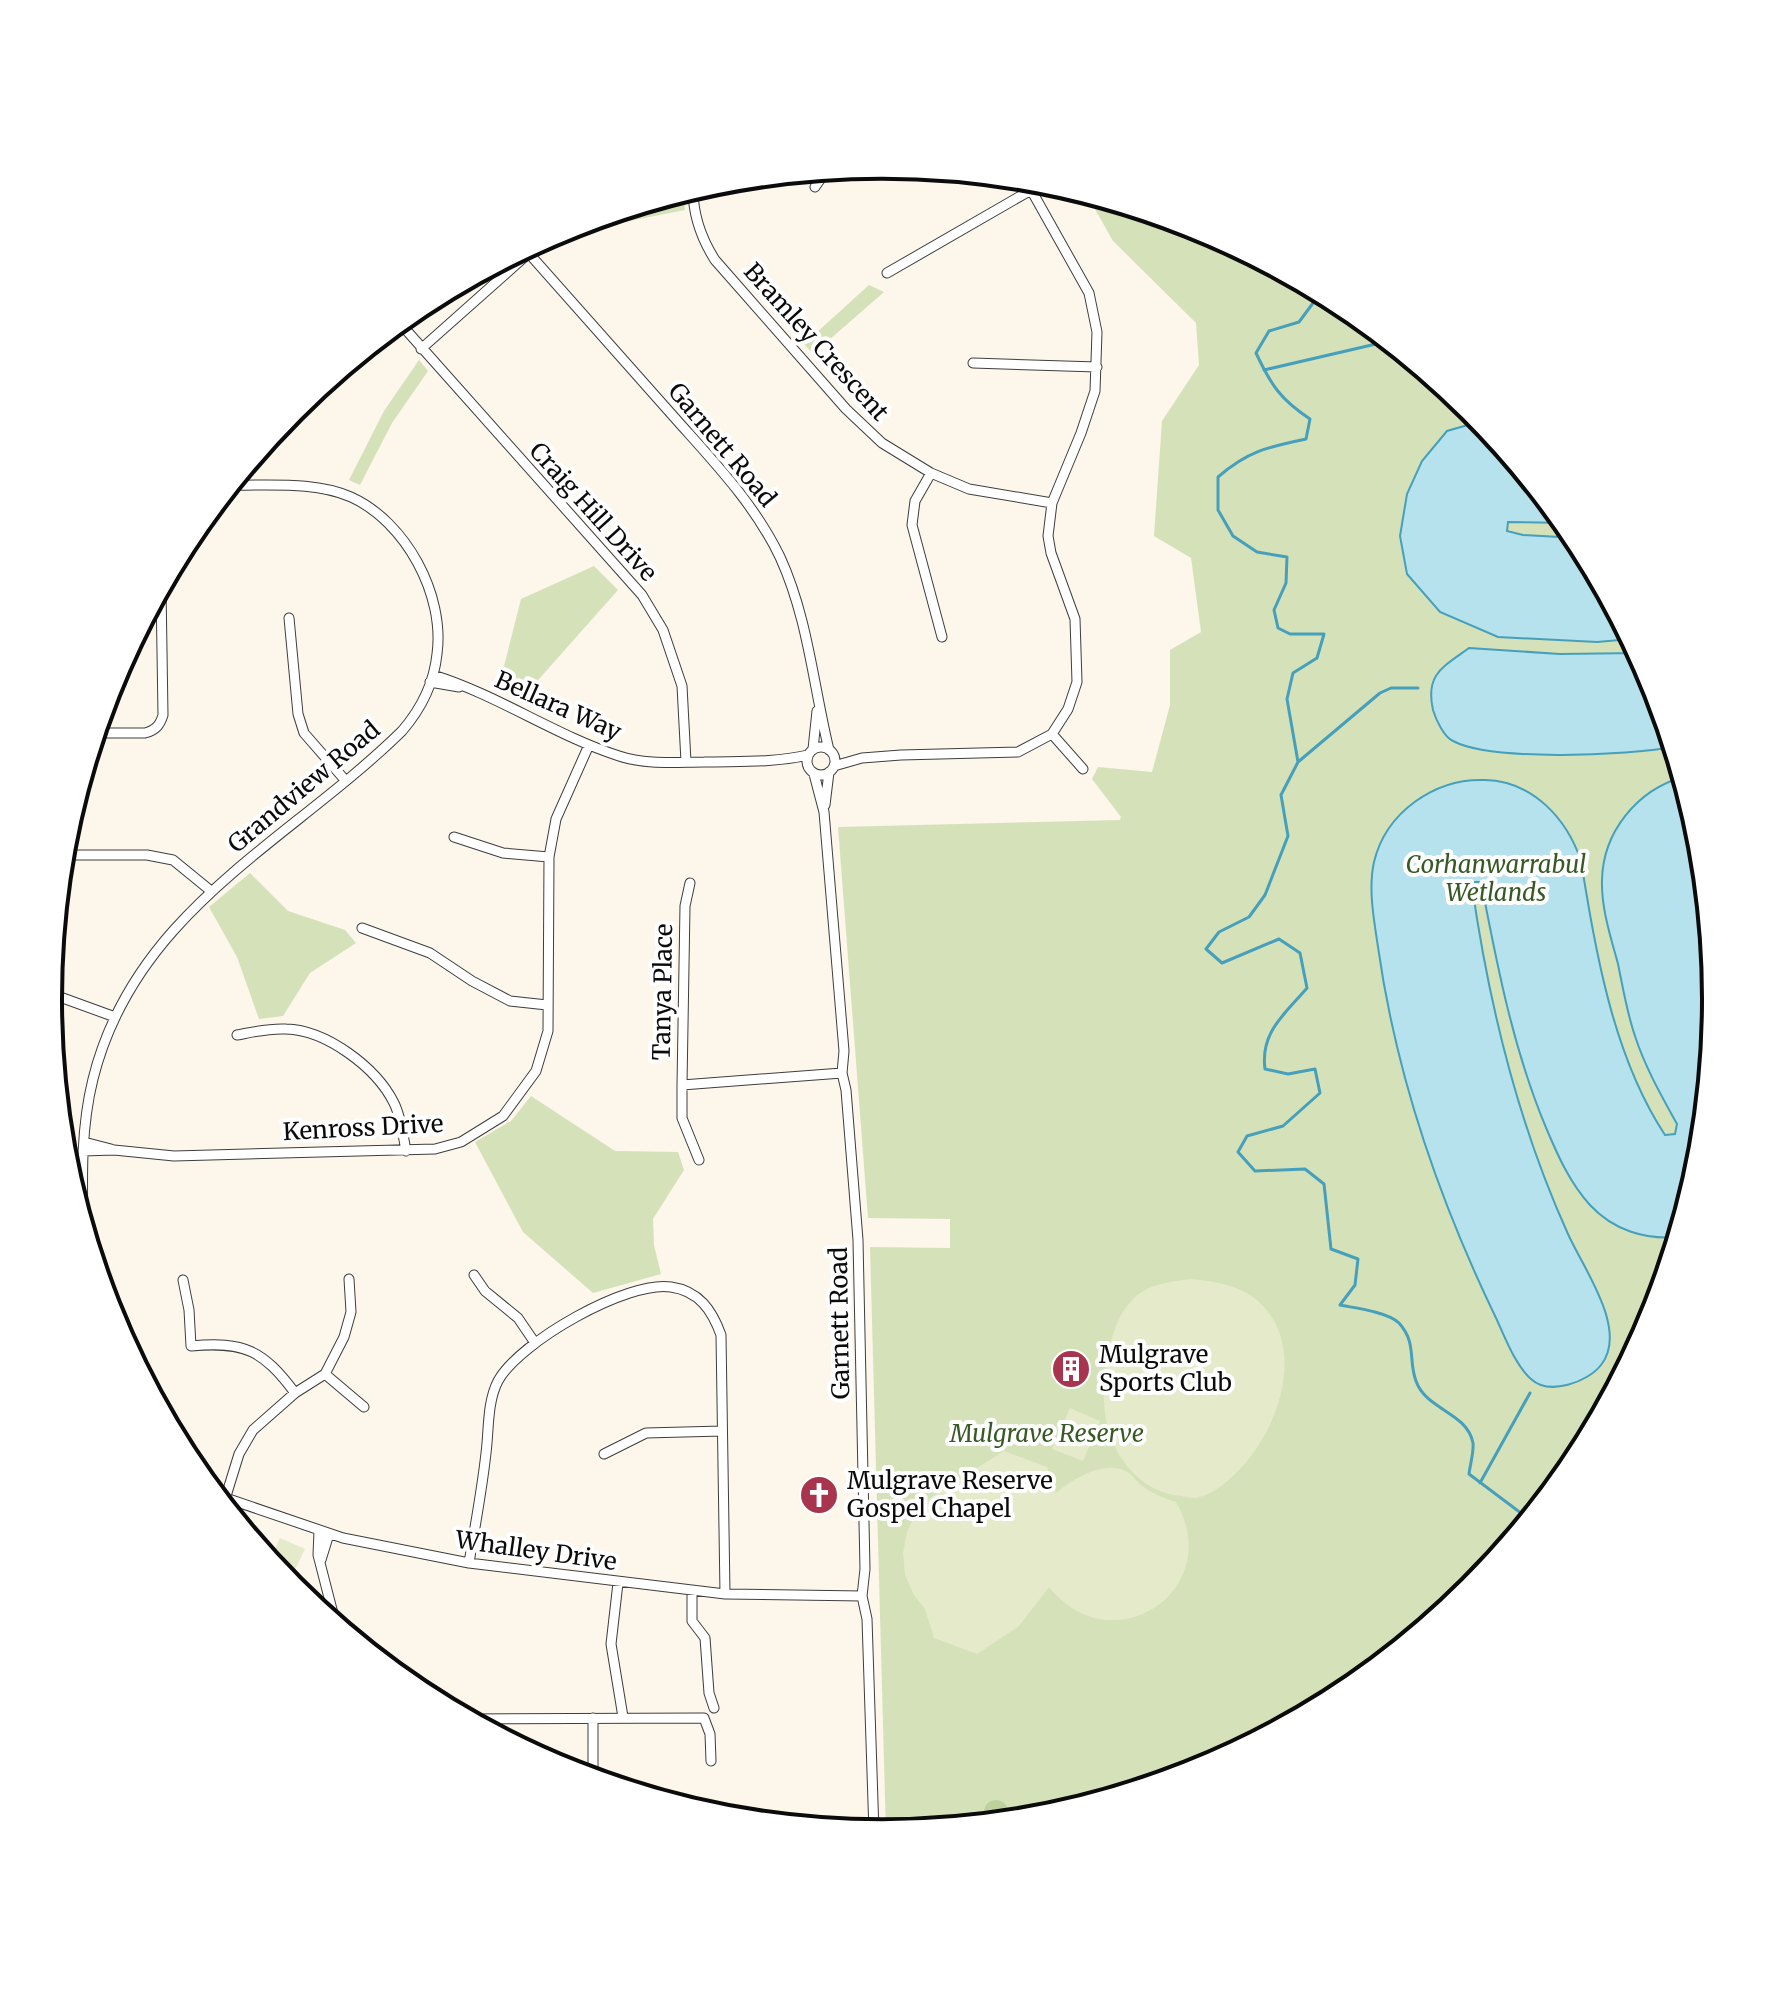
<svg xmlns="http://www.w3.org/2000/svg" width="1765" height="1999" font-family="Merriweather,serif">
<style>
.green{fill:#d5e2b9}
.forest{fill:#bcd19b}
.pitch{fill:#e4eaca}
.water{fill:#b6e2ed;stroke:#469fbb;stroke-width:2}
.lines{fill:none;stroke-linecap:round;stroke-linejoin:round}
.stream{stroke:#469fbb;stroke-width:3}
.minor-casing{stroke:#3e3e3e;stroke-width:11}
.minor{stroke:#fff;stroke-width:9}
.labels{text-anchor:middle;stroke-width:8;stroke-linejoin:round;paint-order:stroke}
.street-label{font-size:24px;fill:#0b0b0b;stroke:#fff}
.park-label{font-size:24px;font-style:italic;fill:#385924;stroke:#fff}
.poi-label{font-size:24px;fill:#0b0b0b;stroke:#fff;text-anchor:start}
.rim{fill:none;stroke:#0b0b0b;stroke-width:4}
</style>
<rect width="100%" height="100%" fill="#fcf6eb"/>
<path class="green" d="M683 192 685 210 548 237 564 228Z
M1086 193 1202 229 1346 306 1473 410 1577 536 1654 681 1701 837 1717 1000 1701 1163 1653 1319 1576 1463 1472 1590 1346 1694 1217 1762 1202 1761 1201 1771 1045 1818 886 1834 870 1247 950 1248V1219L868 1218 838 827 1120 820 1121 817 1092 779 1098 767 1152 772 1170 705V650L1201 632 1191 558 1154 536 1162 421 1199 365 1196 323 1113 241Z
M869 285 884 292 813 354 804 344Z
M419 360 428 371 392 423 360 485 349 480 384 411Z
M594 566 618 590 523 697 499 686 521 599Z
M250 873 288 911 345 930 356 943 310 973 283 1016 259 1019 237 957 209 907Z
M531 1096 615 1151 678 1152 684 1170 653 1219 654 1245 661 1274 593 1293 523 1232 475 1142 511 1121Z"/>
<path class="forest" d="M984 1812a12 12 0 1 1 24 0a12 12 0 1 1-24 0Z"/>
<path class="pitch" d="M1190 1279C1212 1281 1240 1285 1258 1301 1308 1346 1279 1429 1239 1470 1229 1480 1214 1494 1199 1497 1194 1499 1186 1497 1181 1496 1148 1493 1123 1469 1111 1438 1096 1402 1105 1326 1133 1299 1148 1284 1170 1282 1190 1279Z
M1070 1408 1100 1421 1083 1461 1052 1449Z
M1004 1451 1047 1467 1056 1493C1073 1479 1105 1459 1127 1472 1133 1475 1136 1481 1141 1485 1151 1493 1163 1498 1176 1502 1227 1590 1112 1666 1049 1587L1019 1626 977 1654 934 1638 925 1609 914 1595 905 1575 903 1553 907 1532 916 1513 930 1498Z
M280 1538 305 1549 288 1584 269 1562Z"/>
<path class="water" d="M1482 421 1566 523 1508 522 1507 531 1523 535 1577 538 1632 639 1597 642 1498 637 1440 612 1407 574 1400 536 1407 494 1422 461 1447 431Z
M1469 648 1560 654 1639 653 1654 681 1674 747C1627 755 1493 762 1453 741 1444 737 1436 720 1433 710 1425 674 1443 667 1469 648Z
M1683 777 1701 837 1717 1000 1701 1163 1678 1237C1645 1240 1613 1230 1590 1205 1570 1183 1558 1156 1547 1130 1514 1052 1498 970 1482 887L1479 882H1473L1472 886C1489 1005 1518 1124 1568 1234 1583 1268 1629 1330 1601 1365 1588 1382 1549 1396 1531 1379 1515 1365 1505 1337 1496 1318 1440 1202 1396 1075 1378 947 1374 920 1368 889 1374 862 1386 812 1435 778 1485 780 1533 781 1567 819 1581 861 1596 953 1613 1056 1665 1135L1675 1134 1677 1124C1661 1095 1645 1067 1635 1036 1627 1013 1623 988 1618 964 1611 938 1601 908 1602 880 1603 832 1637 790 1683 777Z"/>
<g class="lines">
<path class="stream" d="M1344 305 1316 299 1299 322 1269 331 1256 353C1271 385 1280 399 1310 419L1306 439C1268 447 1248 451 1218 477V510L1233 536 1257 552 1287 557 1286 583 1274 610 1278 628 1290 634H1324L1317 658 1293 673 1287 699 1298 762 1281 795 1288 836 1265 895 1249 917 1219 932 1206 949 1222 963 1279 939 1300 953 1307 988C1285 1014 1260 1032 1265 1069L1288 1074 1315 1069 1320 1093 1283 1126 1247 1136 1238 1152 1255 1171 1305 1169 1324 1184 1331 1249 1358 1259 1355 1285 1340 1305C1355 1308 1388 1312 1399 1323 1417 1343 1408 1360 1416 1381 1426 1410 1467 1412 1473 1443 1474 1452 1470 1465 1469 1474L1530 1520
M1264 370 1389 341
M1298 762 1380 693 1391 688H1418
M1480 1483 1530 1393"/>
<g class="minor-casing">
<path id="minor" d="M815 187 826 171
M693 189C693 216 701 238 715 260L846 409 882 443 931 473 969 489 1052 503
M525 249C574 305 624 361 674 417 713 461 754 503 780 557 808 618 813 684 829 750
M887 273 1031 190
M399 322 642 595 663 630 682 686 686 762
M421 349 529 253
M973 363 1097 367
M931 473 915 501 912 525 942 637
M289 618 298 714 304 733 345 780
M433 675C498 695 554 735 619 756 646 765 676 762 704 762 740 761 774 763 808 755
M430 682 459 687
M95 733H145C156 730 160 725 163 715L161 588
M1052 734 1083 769
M807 761a14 14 0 1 1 28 0a14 14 0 1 1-28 0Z
M813 749 817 711
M834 766 862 758 901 755 1018 752 1052 734 1068 709 1077 682 1075 619 1051 553 1048 536 1052 503 1081 433 1095 391 1097 332 1089 293 1025 179
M814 774 824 812 844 1051 842 1073 846 1090 858 1240 865 1569 862 1596 867 1619 874 1833
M825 805 829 772
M454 837 503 853 549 857
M62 855H147L173 860 211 891
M690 883 685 906 682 1085 842 1073
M362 928 430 953 472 981 510 1001 547 1005
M49 993 115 1017
M237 1035C253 1032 269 1028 286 1029 326 1030 376 1067 394 1103 401 1117 403 1135 406 1151
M682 1085V1118L699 1160
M84 1142 111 1149
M83 1151 114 1150 174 1156 435 1149 461 1142 503 1116 536 1071 548 1031 549 857 556 819 589 745
M83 1224C82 1176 81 1127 93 1079 135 910 288 843 402 731 421 709 434 683 437 654 445 595 406 522 351 497 314 481 270 486 230 485
M474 1275 485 1291 518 1318 535 1343
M183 1280 189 1310 191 1346C244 1341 263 1350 295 1393
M325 1374 364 1407
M604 1454 646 1433 722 1431
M214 1494 343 1538 469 1563 725 1594 862 1596
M226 1496 239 1454 253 1430 295 1393 325 1374 344 1337 351 1312 349 1279
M319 1531 318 1555 336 1625
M321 1560 329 1534
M469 1563C475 1526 482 1490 486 1453 489 1430 487 1402 498 1381 519 1342 628 1280 671 1287 699 1291 712 1310 721 1335L725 1594
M618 1583 611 1644 623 1717
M692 1591V1621L705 1638 709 1693 714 1708
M593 1718V1779
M466 1719 704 1718 710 1734 711 1761"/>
</g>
<use href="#minor" class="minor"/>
</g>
<defs>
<g id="building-disc" transform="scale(2)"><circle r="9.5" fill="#a8354d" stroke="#fff"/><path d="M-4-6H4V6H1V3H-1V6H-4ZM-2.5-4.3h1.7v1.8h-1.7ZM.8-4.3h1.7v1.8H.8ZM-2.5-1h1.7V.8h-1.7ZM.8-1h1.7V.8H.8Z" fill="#fff"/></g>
<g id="church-disc" transform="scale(2)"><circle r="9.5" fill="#a8354d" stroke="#fff"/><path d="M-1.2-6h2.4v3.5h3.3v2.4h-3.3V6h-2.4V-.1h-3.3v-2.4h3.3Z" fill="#fff"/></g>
</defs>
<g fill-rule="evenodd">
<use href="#building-disc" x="1071" y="1369"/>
<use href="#church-disc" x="819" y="1495"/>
</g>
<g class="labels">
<g class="street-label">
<text transform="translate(816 342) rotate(48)" y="8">Bramley Crescent</text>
<text transform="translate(722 445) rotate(50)" y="8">Garnett Road</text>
<text transform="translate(593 512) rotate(48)" y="8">Craig Hill Drive</text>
<text transform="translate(558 706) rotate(24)" y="8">Bellara Way</text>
<text transform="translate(304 787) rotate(-40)" y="8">Grandview Road</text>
<text transform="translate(663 992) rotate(-89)" y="8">Tanya Place</text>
<text transform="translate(363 1128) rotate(-3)" y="8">Kenross Drive</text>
<text transform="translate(840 1323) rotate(-91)" y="8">Garnett Road</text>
<text transform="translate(536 1551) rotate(8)" y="8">Whalley Drive</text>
</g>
<g class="park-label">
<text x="1496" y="873">Corhanwarrabul<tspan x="1496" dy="28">Wetlands</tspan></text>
<text x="1047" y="1442">Mulgrave Reserve</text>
</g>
<g class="poi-label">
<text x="1099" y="1363">Mulgrave<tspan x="1099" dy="28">Sports Club</tspan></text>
<text x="847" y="1489">Mulgrave Reserve<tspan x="847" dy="28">Gospel Chapel</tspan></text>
</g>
</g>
<path d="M0 0H1765V1999H0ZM62 999a820 820 0 1 1 1640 0a820 820 0 1 1-1640 0Z" fill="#fff" fill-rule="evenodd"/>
<path class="rim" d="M62 999a820 820 0 1 1 1640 0a820 820 0 1 1-1640 0Z"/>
</svg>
